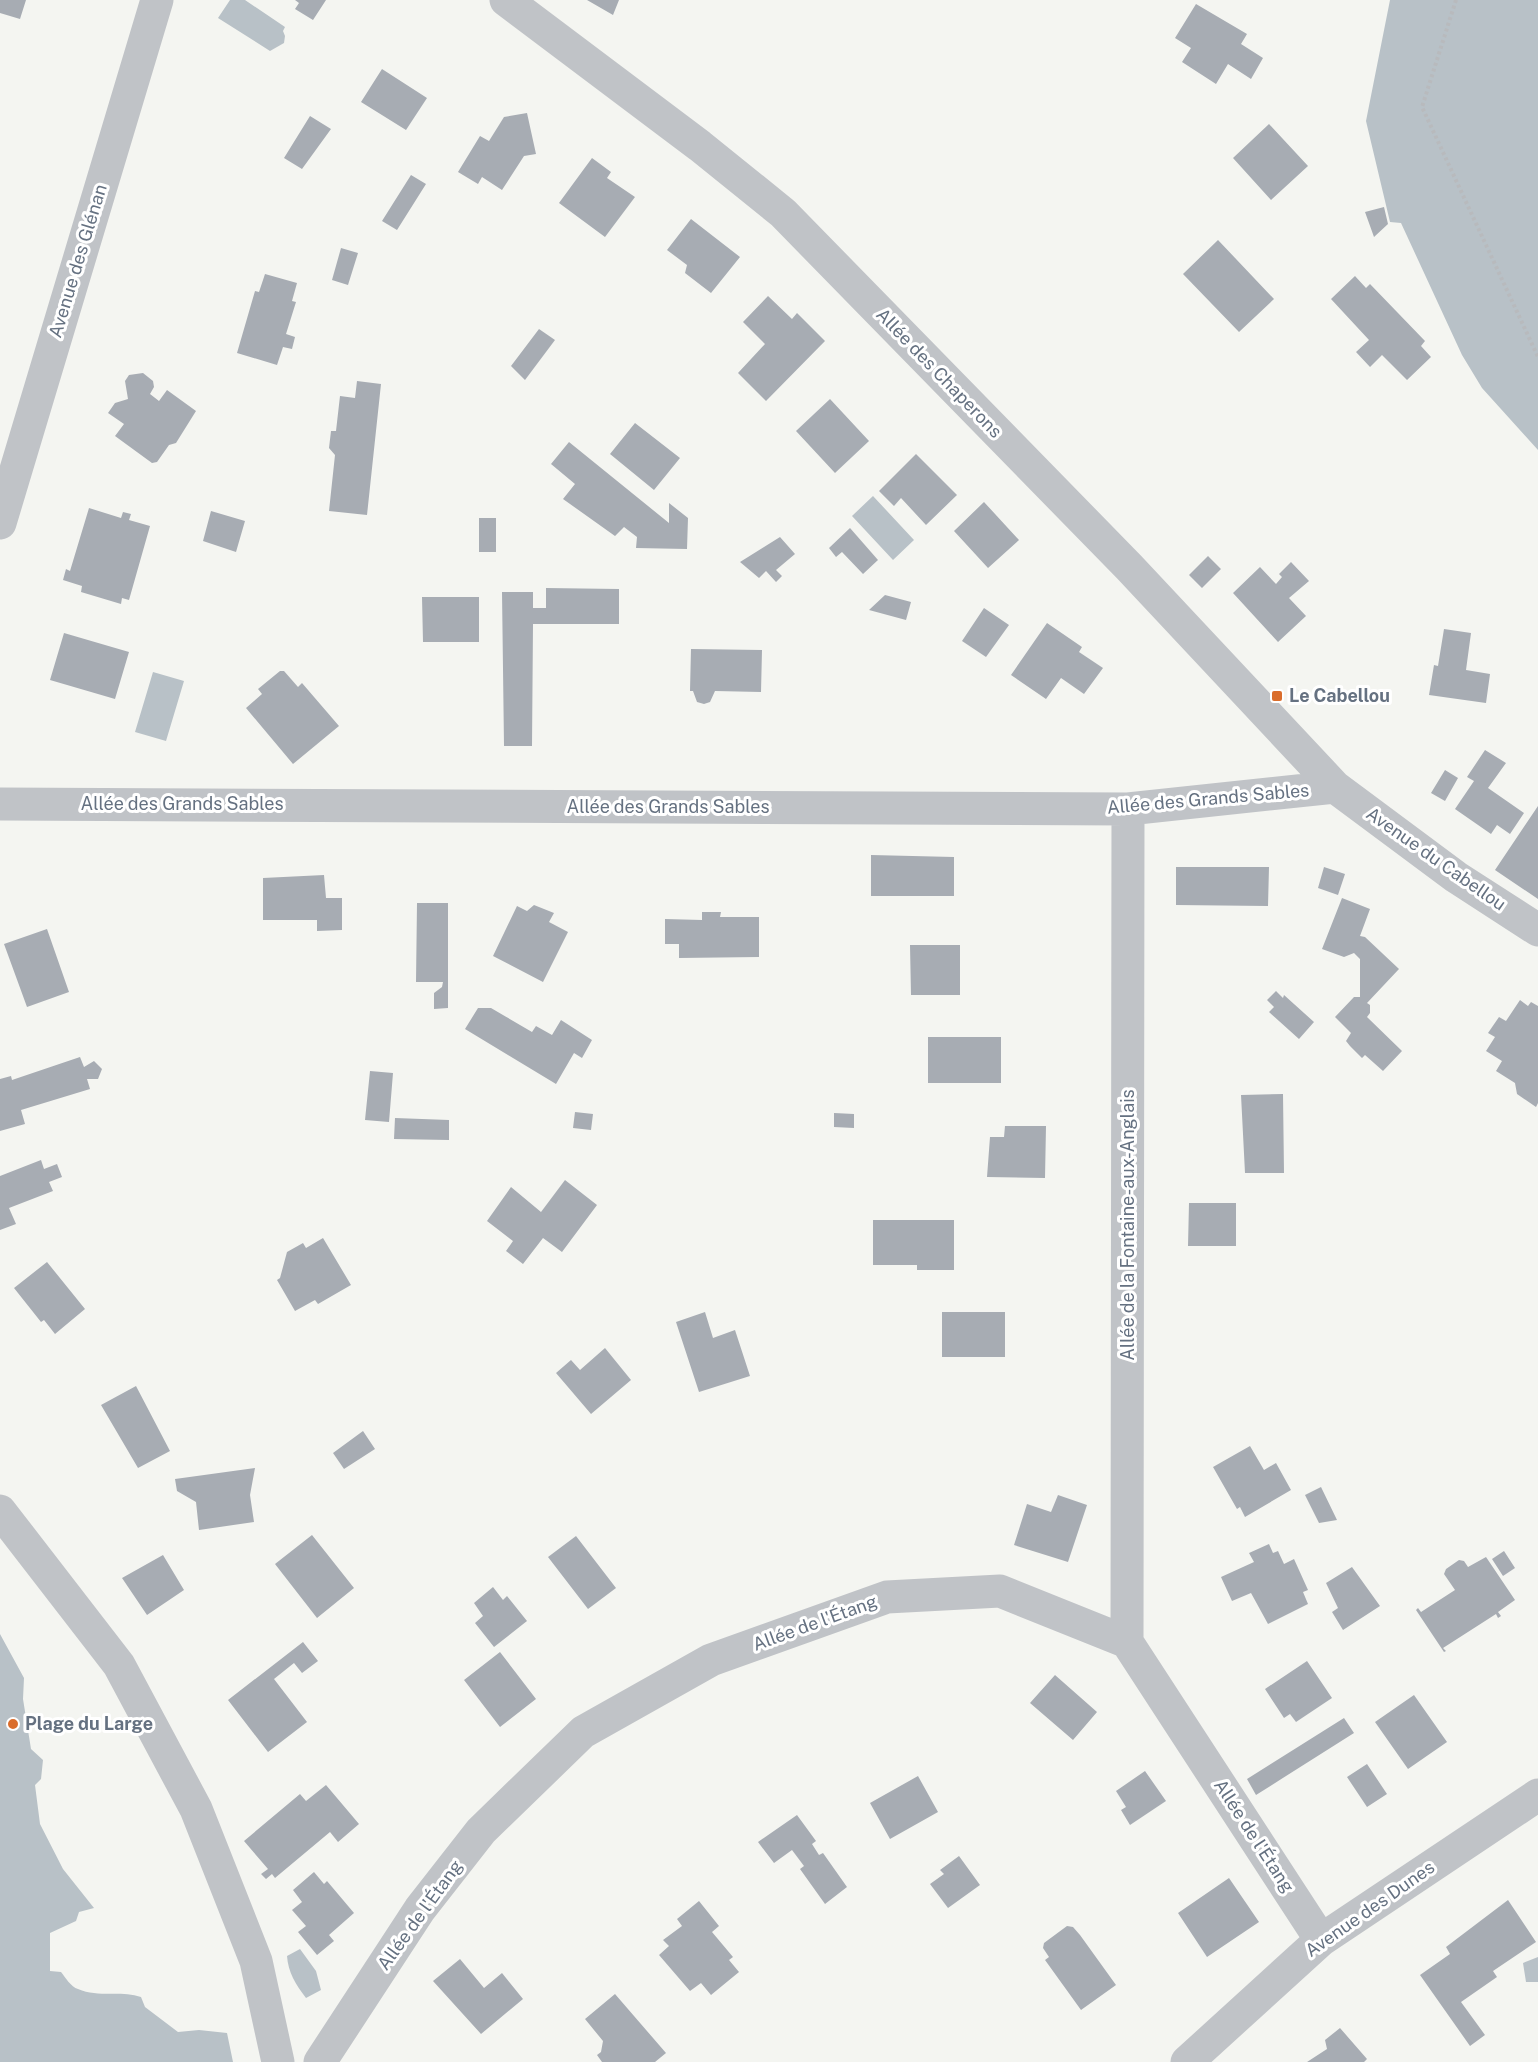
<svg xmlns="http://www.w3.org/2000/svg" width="1538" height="2062" font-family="'Public Sans',sans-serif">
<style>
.water{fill:#b8c1c7}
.building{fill:#a7acb3}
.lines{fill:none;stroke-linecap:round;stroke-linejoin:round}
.path{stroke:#b8babd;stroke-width:4;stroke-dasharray:3 3;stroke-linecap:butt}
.minor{stroke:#c0c3c7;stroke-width:33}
.poi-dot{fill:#da6d2c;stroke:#fff;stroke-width:2}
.labels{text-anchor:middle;stroke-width:6;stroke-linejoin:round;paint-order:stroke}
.street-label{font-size:18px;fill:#657181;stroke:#fff}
.poi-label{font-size:18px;font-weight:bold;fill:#657181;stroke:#fff;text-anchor:start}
</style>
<rect width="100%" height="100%" fill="#f4f5f1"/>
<path class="water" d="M230 0H245L285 27 283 31 285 36 284 43 270 51 218 18Z
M1390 0H1538V450L1482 388 1462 355 1401 223 1390 222 1366 121Z
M873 496 914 540 893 560 852 516Z
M153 672 184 681 166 741 135 732Z
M0 1634 24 1678 23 1699 31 1749 43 1760 41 1779 35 1785 40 1824 63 1869 94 1908 79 1912 76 1921 50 1933V1971L61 1972C65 1977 71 1987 78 1989 99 1998 121 1990 141 1997L145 2007 178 2032 199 2030 227 2033 233 2062H0Z
M300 1949 316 1971 321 1990 306 1998C296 1985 288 1972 287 1956Z
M1538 1957V1982H1526L1523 1963Z"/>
<path class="building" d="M0 0H26L20 19 0 13Z
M295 0H326L313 20 295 9 299 3Z
M587 0H619L613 15Z
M1196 4 1247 34 1241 44 1263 58 1251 79 1228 64 1216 84 1182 62 1191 48 1175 38Z
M382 69 427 98 406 130 361 102Z
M527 113 536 154 524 156 502 190 482 177 478 184 458 172 480 136 489 141 504 117Z
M310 116 331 129 302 169 284 158Z
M1269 124 1308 166 1271 200 1233 158Z
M592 158 611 172 607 178 635 197 605 237 559 203Z
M411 175 426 184 397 230 382 221Z
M1384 207 1388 224 1374 237 1365 212Z
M691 219 740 257 711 293 685 273 687 265 667 250Z
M1218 240 1274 299 1239 332 1183 274Z
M341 248 358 253 348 285 332 280Z
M265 274 297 283 292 301 296 302 286 334 295 337 292 349 283 347 277 365 237 353 255 291 259 292Z
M1355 276 1366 288 1370 284 1425 341 1421 346 1431 357 1407 380 1382 355 1370 367 1356 352 1369 340 1331 299Z
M768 296 792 319 797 313 825 341 766 401 738 373 765 344 743 322Z
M539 329 555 340 525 380 511 366Z
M143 373 153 381 154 387 150 394 159 401 167 390 196 411 176 443 169 445 157 462 152 463 115 436 124 424 108 413 115 403 128 399 125 381 129 375Z
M357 381 381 384 367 515 329 511 335 455 329 448 331 431H336L340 396 355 398Z
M830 399 869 441 835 473 796 431Z
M635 423 680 458 654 490 610 454Z
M569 442 669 523V503L688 518 687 549 636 548 637 537 624 527 615 536 563 499 575 484 551 464Z
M916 454 957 495 926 525 901 498 894 506 879 491Z
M984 502 1019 540 988 568 954 531Z
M89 508 121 518 123 512 131 514 129 520 150 526 129 600 122 598 121 604 81 592 82 586 63 580 66 569 70 571Z
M211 511 245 521 236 552 203 541Z
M479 518H496V552H479Z
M850 528 878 560 863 574 842 552 836 557 829 548Z
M780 537 795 554 776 570 782 576 776 582 766 571 759 578 740 562Z
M1208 556 1221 569 1202 588 1189 575Z
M1291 562 1309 581 1289 598 1306 616 1278 642 1233 593 1260 567 1276 584 1282 577 1279 574Z
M546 588 619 589V624H533L532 746H504L502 592H533V608H546Z
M885 595 911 602 906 620 869 610Z
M422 597H479V642H423Z
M984 608 1009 625 986 657 962 641Z
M1047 623 1082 647 1079 652 1103 668 1084 694 1061 678 1046 699 1011 675Z
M1444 629 1471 633 1466 670 1490 674 1486 703 1429 695 1434 665 1438 666Z
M64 633 129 652 115 699 50 680Z
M691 649 762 650 761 692 715 691 710 702 704 704 697 702 693 691H690Z
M280 671H284L298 687 302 683 339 726 293 764 246 708 262 694 258 689Z
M1485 750 1506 763 1488 788 1524 813 1510 834 1497 825 1491 834 1455 809 1474 781 1467 777Z
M1445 770 1458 778 1445 801 1431 793Z
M1538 806V899L1495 870Z
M871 855 954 857V896H871Z
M1176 867H1269L1268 906 1176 905Z
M1324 867 1345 874 1338 895 1318 888Z
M324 875 326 898H342V930L317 931V920H263V878Z
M1342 898 1370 909 1360 936 1365 937 1399 969 1367 1003 1370 1005V1013L1367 1017 1402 1051 1383 1071 1365 1055 1362 1058 1350 1046 1346 1041 1351 1033 1335 1017 1354 997H1360V959L1354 953 1344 957 1322 949Z
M417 903H448V1008L434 1009V993L442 987 443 982H416Z
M534 905 554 913 549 922 568 932 543 982 493 956 517 906 527 911Z
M702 912H721L720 917H759V957L679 958V944H665V919L702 920Z
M47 929 69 992 27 1007 4 944Z
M910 945H960V995H911Z
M1276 991 1283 998 1284 995 1314 1022 1299 1039 1269 1012 1274 1007 1267 1000Z
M1520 1000 1528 1006 1531 1002 1538 1006V1103L1536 1107 1517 1094 1515 1083 1496 1071 1502 1061 1486 1051 1495 1037 1488 1033 1499 1017 1506 1021Z
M478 1008H491L532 1032 536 1026 552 1035 561 1020 592 1040 582 1058 574 1053 556 1084 465 1029Z
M928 1037H1001V1083H928Z
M80 1057 84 1067 94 1061 102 1069 98 1079H87L90 1089 21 1110 25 1124 0 1131V1079L11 1076 12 1080Z
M370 1071 393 1073 389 1122 365 1120Z
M1283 1094 1284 1173H1245L1241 1095Z
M575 1112 593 1114 591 1130 573 1128Z
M834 1113 854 1114V1128L834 1127Z
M395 1118 449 1120V1140L394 1139Z
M1005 1126H1046L1045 1178 987 1177 990 1137H1004Z
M41 1160 44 1169 57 1164 62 1177 49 1182 53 1191 9 1208 16 1224 0 1230V1176Z
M565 1180 597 1205 562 1252 543 1238 523 1264 506 1251 513 1241 487 1221 511 1187 541 1212Z
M1189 1203H1236V1246H1188Z
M873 1220H954V1270H917V1265H873Z
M323 1238 351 1285 318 1304 315 1300 295 1311 277 1280 280 1278 287 1252 303 1243 306 1248Z
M47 1262 85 1309 55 1334 44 1320 41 1322 14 1288Z
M705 1312 713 1338 735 1330 750 1376 699 1392 676 1322Z
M942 1312H1005V1357H942Z
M605 1348 631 1380 591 1414 556 1373 571 1360 580 1370Z
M136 1386 170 1451 138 1468 101 1405Z
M363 1431 375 1449 344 1469 333 1453Z
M1250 1446 1264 1470 1276 1463 1291 1490 1245 1517 1240 1507 1237 1509 1213 1467Z
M255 1468 250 1495 254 1522 199 1530 196 1502 177 1491 175 1479Z
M1321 1487 1337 1520 1319 1523 1305 1495Z
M1058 1495 1087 1505 1068 1562 1014 1545 1027 1504 1051 1512Z
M312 1535 354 1588 317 1618 275 1564Z
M576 1536 616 1588 588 1609 548 1557Z
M1269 1544 1273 1553 1278 1551 1284 1564 1294 1559 1308 1590 1303 1592 1308 1604 1268 1624 1251 1593 1232 1601 1221 1577 1254 1562 1249 1553Z
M1504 1551 1515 1568 1503 1576 1492 1559Z
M163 1555 184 1590 147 1615 122 1578Z
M1486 1557 1515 1600 1498 1612 1501 1616 1498 1618 1496 1614 1443 1648 1446 1651 1444 1652 1416 1610 1418 1608 1421 1612 1455 1590 1444 1574 1446 1569 1459 1560 1464 1561 1468 1567Z
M1352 1567 1380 1606 1343 1630 1332 1612 1338 1608 1326 1583Z
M493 1587 503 1600 507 1596 527 1621 494 1647 475 1623 483 1616 474 1603Z
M303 1642 318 1661 302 1673 294 1663 274 1679 307 1722 268 1752 228 1700Z
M500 1652 536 1699 500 1727 464 1680Z
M1307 1661 1332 1698 1296 1722 1290 1714 1284 1718 1265 1689Z
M1055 1675 1097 1712 1073 1740 1030 1703Z
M1414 1695 1447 1742 1408 1769 1375 1722Z
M1344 1718 1354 1733 1256 1795 1247 1779Z
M1367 1764 1387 1794 1367 1807 1347 1777Z
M1145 1771 1166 1801 1130 1825 1121 1810 1126 1807 1116 1791Z
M918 1776 938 1812 890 1839 870 1803Z
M326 1785 359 1824 338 1842 330 1832 275 1878 272 1874 266 1879 261 1874 268 1869 244 1841 300 1794 306 1801Z
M797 1815 816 1841 812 1844 819 1855 823 1853 847 1887 825 1904 800 1869 804 1866 792 1850 774 1863 758 1842Z
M959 1856 980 1885 948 1908 930 1884 944 1874 940 1870Z
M314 1872 324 1884 327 1881 354 1913 329 1935 334 1941 317 1955 298 1932 306 1926 292 1910 302 1902 293 1890Z
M1229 1878 1259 1922 1207 1957 1178 1913Z
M1508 1900 1536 1942 1493 1971 1497 1977 1461 2002 1485 2035 1470 2046 1420 1975 1450 1954 1446 1947Z
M699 1901 719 1926 712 1932 733 1957 729 1960 739 1972 711 1995 701 1983 690 1991 659 1955 669 1946 663 1940 682 1926 677 1919Z
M1067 1926 1073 1927 1080 1935 1116 1985 1081 2010 1045 1960 1049 1957 1043 1948 1044 1943Z
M460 1959 484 1988 502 1973 523 1999 481 2034 433 1981Z
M615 1994 666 2053 655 2062H602L597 2055 601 2052 603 2041 585 2019Z
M1340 2028 1367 2059 1364 2062H1307L1327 2049 1325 2040Z"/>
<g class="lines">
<path class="path" d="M1456 0 1422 107 1538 357"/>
<path class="minor" d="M506 0 700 146 783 213 1129 567 1335 787 1456 877 1538 930
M0 523 157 0
M0 804 1128 809 1335 787
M0 1511 119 1665 196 1809 256 1961 278 2062
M1127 1642 1128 809
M320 2062 420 1909 481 1831 583 1732 711 1660 887 1597 1000 1591 1127 1642 1321 1940
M1187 2062 1321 1940 1538 1795"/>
</g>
<g class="poi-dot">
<rect x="1271" y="690" width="12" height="12" rx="3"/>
<circle cx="13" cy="1724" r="6"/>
</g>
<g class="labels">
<g class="street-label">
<text transform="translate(78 261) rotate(-73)" y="6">Avenue des Glénan</text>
<text transform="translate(939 373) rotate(46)" y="6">Allée des Chaperons</text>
<text transform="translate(1208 799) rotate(-5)" y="6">Allée des Grands Sables</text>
<text x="182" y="810">Allée des Grands Sables</text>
<text x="668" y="813">Allée des Grands Sables</text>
<text transform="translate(1436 859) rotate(35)" y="6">Avenue du Cabellou</text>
<text transform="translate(1128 1225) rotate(-90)" y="6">Allée de la Fontaine-aux-Anglais</text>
<text transform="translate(815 1623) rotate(-20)" y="6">Allée de l'Étang</text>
<text transform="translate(1254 1836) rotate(57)" y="6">Allée de l'Étang</text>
<text transform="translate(1370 1909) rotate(-35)" y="6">Avenue des Dunes</text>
<text transform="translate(420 1915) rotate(-54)" y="6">Allée de l'Étang</text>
</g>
<g class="poi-label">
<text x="1289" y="702">Le Cabellou</text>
<text x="25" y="1730">Plage du Large</text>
</g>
</g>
</svg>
